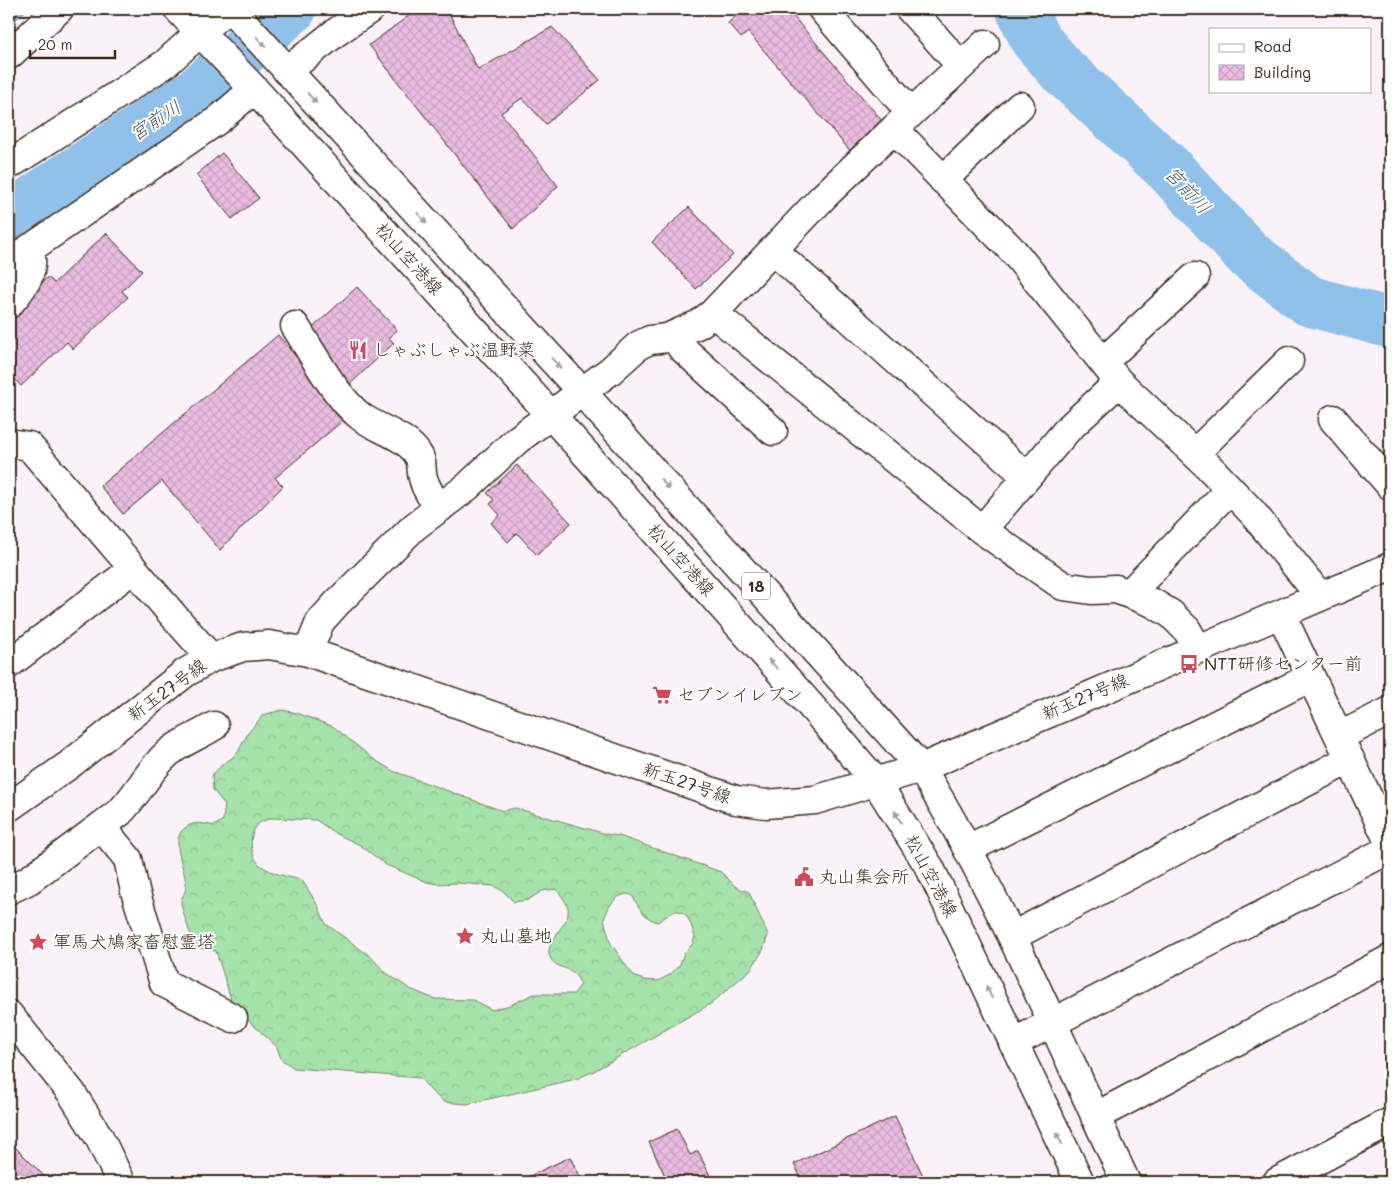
<svg xmlns="http://www.w3.org/2000/svg" width="1399" height="1191" font-family="Mali,'Klee One',sans-serif">
<style>
.forest{fill:url(#forest-crowns);stroke:#708664;fill-rule:evenodd}
.water{fill:url(#water-waves);stroke:#6d8599}
.lines{fill:none;stroke-linecap:round;stroke-linejoin:round}
.river{stroke:#8fc1eb;stroke-width:51}
.building{fill:url(#building-cross-hatch);stroke:#3b2a1e}
.minor-casing{stroke:#3b2a1e;stroke-width:31}
.major-casing{stroke:#3b2a1e;stroke-width:31}
.minor{stroke:#fff;stroke-width:28}
.major{stroke:#fff;stroke-width:28}
.oneway{fill:#a79f9a}
.labels{text-anchor:middle;stroke-width:4;stroke-linejoin:round;paint-order:stroke}
.shield{fill:#fff;stroke:#766a62;stroke-width:1}
.shield-label{font-size:16px;font-weight:bold;fill:#3b2a1e}
.street-label{font-size:18px;fill:#3b2a1e;stroke:#fff}
.poi-label{font-size:18px;fill:#3b2a1e;stroke:#fff;text-anchor:start}
.water-label{font-size:19px;font-style:italic;fill:#54575c;stroke:#fff}
</style>
<defs>
<pattern id="forest-crowns" width="20" height="18" patternUnits="userSpaceOnUse" patternTransform="scale(1.25)"><rect width="20" height="18" fill="#a6e3aa"/><path d="M2 6a3 3 0 1 1 6 0M12 15a3 3 0 1 1 6 0" fill="none" stroke="#90c392"/></pattern>
<pattern id="water-waves" width="16" height="10" patternUnits="userSpaceOnUse" patternTransform="scale(1.25)"><rect width="16" height="10" fill="#8fc1eb"/><path d="M0 5q4-4 8 0t8 0" fill="none" stroke="#769dbe"/></pattern>
<pattern id="building-cross-hatch" width="8" height="8" patternUnits="userSpaceOnUse" patternTransform="scale(1.25)"><rect width="8" height="8" fill="#eabce0"/><path d="M0 0l8 8M0 8l8-8" fill="none" stroke="#caa2c0"/></pattern>
</defs>
<rect width="100%" height="100%" fill="#fbf2f9"/>
<filter id="ink" filterUnits="userSpaceOnUse"><feTurbulence type="fractalNoise" baseFrequency=".02" numOctaves="2"/><feDisplacementMap in="SourceGraphic" scale="10" xChannelSelector="R" yChannelSelector="G"/><feConvolveMatrix kernelMatrix="1 2 1 2 8 2 1 2 1" color-interpolation-filters="sRGB"/></filter>
<g filter="url(#ink)">
<path class="forest" d="M282 710 297 713 334 727 372 758 393 771 503 811 515 808 606 834 619 836 721 872 736 887 749 892 768 935 763 950 751 969 712 1003 594 1071 576 1079 467 1104 444 1102 432 1092 420 1078 294 1068 281 1059 277 1047 233 1006 216 951 195 947C192 938 181 909 181 902 181 897 186 892 186 887 187 871 168 840 185 828 194 821 203 823 214 826L223 820 225 805 213 790 212 775 222 765 237 754 248 733 263 715ZM272 818 316 820 335 833 360 845 386 865 427 882 438 884 458 883 494 886 503 891 514 902 528 900 542 891 556 889C579 915 565 918 552 942 549 947 548 952 550 957 554 968 568 967 575 974 577 977 579 981 581 984L574 994H534L510 1005 492 1010 473 1000 435 999 410 989 385 972 370 956 326 924 318 906 302 880C288 877 272 874 260 865 250 856 248 835 257 825 261 821 267 820 272 818ZM626 894 632 895C638 906 645 920 658 922 663 919 668 914 673 912 687 906 692 928 695 937L692 945 684 953 680 964 671 974 658 981 645 980 635 977 627 967 610 942 604 919 609 907 616 898Z"/>
<path class="water" d="M9 9H27L9 26Z"/>
<g class="lines">
<path class="river" d="M1021 9 1035 39 1062 70 1169 169 1249 255 1309 301 1390 323
M9 217 197 92 291 9"/>
</g>
<path class="building" d="M418 9H447L478 70 552 27 600 80 546 124 522 98 501 113 558 186 513 229 369 45Z
M729 9H787L885 124 851 152 748 32 741 38 728 23 736 16Z
M222 153 259 198 232 219 196 175Z
M689 207 733 255 696 289 652 242Z
M106 233 142 271 122 291 128 297 73 349 67 342 21 386 9 373V315L48 277 54 283Z
M357 287 397 330 389 338 394 343 350 384 305 335Z
M278 335 347 417 275 478 283 486 220 550 162 481 123 514 100 486Z
M517 465 571 523 537 555 517 533 508 542 491 523 500 515 490 504 494 500 487 493Z
M895 1116 926 1182H803L794 1164Z
M677 1129 690 1155 698 1151 713 1182H668L649 1142Z
M9 1141 50 1182H9Z
M570 1157 583 1182H517Z"/>
<g class="lines">
<g class="minor-casing">
<path id="minor" d="M822 9 911 113 894 129 1014 252 1119 382 1209 467 1252 512 1320 596
M910 9 961 66
M9 55 59 9
M287 71 335 33 370 9
M911 113 985 44
M9 165 165 64 226 9
M943 180 1020 106
M773 250 1027 477
M9 263 218 120 254 89
M9 304C25 285 35 274 30 248
M713 313 982 530 1068 429 1119 382
M295 326C313 354 335 396 360 416 377 429 404 435 417 453 424 462 420 469 423 478 426 490 433 499 440 508
M674 335 681 347 773 431
M1103 362 1195 277
M1333 419 1390 485
M9 443 29 446 172 614 211 658
M1195 453 1289 361
M982 530 1063 586 1091 590 1116 589 1153 603 1171 614 1187 630 1198 649
M1129 594 1230 489
M1281 614 1390 844
M308 652 320 622 337 603 414 527 467 487 517 440 610 371 639 345 650 340 667 338 699 324 713 313 823 197 894 129
M9 664 133 569
M1340 736 1390 711
M9 807 69 765 185 673 211 658 243 647 269 645 308 652 736 800 766 804 815 800 921 768 1390 567
M101 826 128 859 135 891 164 983 233 1018
M968 849 1311 677
M9 890 29 880 120 812C136 796 146 776 161 760 175 744 197 737 214 726
M1013 936 1350 759
M9 1015 71 1092 99 1137 121 1182
M1013 1043 1390 849
M1095 1117 1390 959
M1277 1182 1390 1122"/>
</g>
<g class="major-casing">
<path id="major" d="M178 9 254 89 551 415 818 714 876 782 930 868 1080 1182
M231 9 582 392 921 768C1002 900 1060 1043 1126 1182"/>
</g>
<use href="#minor" class="minor"/>
<use href="#major" class="major"/>
</g>
<defs><path id="oneway-solid" d="M-6-.8H1V-3.2L6.5 0L1 3.2V.8H-6Z" transform="scale(1.25)"/></defs>
<g class="oneway">
<use href="#oneway-solid" transform="translate(261 42) rotate(48)"/>
<use href="#oneway-solid" transform="translate(312 98) rotate(47)"/>
<use href="#oneway-solid" transform="translate(422 218) rotate(47)"/>
<use href="#oneway-solid" transform="translate(556 363) rotate(47)"/>
<use href="#oneway-solid" transform="translate(665 484) rotate(48)"/>
<use href="#oneway-solid" transform="translate(773 664) rotate(-132)"/>
<use href="#oneway-solid" transform="translate(898 817) rotate(-122)"/>
<use href="#oneway-solid" transform="translate(989 992) rotate(-116)"/>
<use href="#oneway-solid" transform="translate(1059 1138) rotate(-116)"/>
</g>
</g>
<defs>
<g id="restaurant-bare" transform="scale(1.5)"><path d="M-5-6h1v4h1v-4h1v4h1v-4h1v5L-1.5 .5V6h-2V.5L-5-1ZM5-6V6H3V1.5H1.5Q1.5-4 5-6Z" fill="#d1495b" stroke="#fff" stroke-width="2.5" paint-order="stroke"/></g>
<g id="bus-bare" transform="scale(1.5)"><path d="M-5-6H5V4H4V6H2V4H-2V6H-4V4H-5ZM-3.5-4V0h7V-4ZM-3.5 1.2v1.5H-2V1.2ZM2 1.2v1.5H3.5V1.2Z" fill="#d1495b" stroke="#fff" stroke-width="2.5" paint-order="stroke"/></g>
<g id="supermarket-bare" transform="scale(1.5)"><path d="M-6-5.5h2.5l.6 2H6L4.5 2H-2.5L-4.4-4H-6ZM-1.5 3.2a1.3 1.3 0 1 0 .1 0ZM3 3.2a1.3 1.3 0 1 0 .1 0Z" fill="#d1495b" stroke="#fff" stroke-width="2.5" paint-order="stroke"/></g>
<g id="civic-bare" transform="scale(1.5)"><path d="M-.6-6.5H3V-4.5H.6V-3L4-1V1h2V6H-6V1h2V-1L-.6-3ZM-1.2 2.5V6h2.4V2.5Z" fill="#d1495b" stroke="#fff" stroke-width="2.5" paint-order="stroke"/></g>
<g id="sight-bare" transform="scale(1.5)"><path d="M0-6L1.8-2.2L6-1.7L2.9 1.2L3.7 5.4L0 3.3L-3.7 5.4L-2.9 1.2L-6-1.7L-1.8-2.2Z" fill="#d1495b" stroke="#fff" stroke-width="2.5" paint-order="stroke"/></g>
</defs>
<g fill-rule="evenodd">
<use href="#restaurant-bare" x="358" y="350"/>
<use href="#bus-bare" x="1189" y="664"/>
<use href="#supermarket-bare" x="662" y="695"/>
<use href="#civic-bare" x="804" y="877"/>
<use href="#sight-bare" x="465" y="936"/>
<use href="#sight-bare" x="38" y="942"/>
</g>
<g class="labels">
<rect class="shield" x="742" y="572.5" width="28" height="27" rx="4"/>
<g class="shield-label">
<text x="756" y="592">18</text>
</g>
<g class="street-label">
<text transform="translate(409 259) rotate(48)" y="6">松山空港線</text>
<text transform="translate(681 560) rotate(48)" y="6">松山空港線</text>
<text transform="translate(167 690) rotate(-36)" y="6">新玉27号線</text>
<text transform="translate(1085 697) rotate(-23)" y="6">新玉27号線</text>
<text transform="translate(687 783) rotate(19)" y="6">新玉27号線</text>
<text transform="translate(931 876) rotate(62)" y="6">松山空港線</text>
</g>
<g class="poi-label">
<text x="373" y="356">しゃぶしゃぶ温野菜</text>
<text x="1204" y="670">NTT研修センター前</text>
<text x="677" y="701">セブンイレブン</text>
<text x="819" y="883">丸山集会所</text>
<text x="480" y="942">丸山墓地</text>
<text x="53" y="948">軍馬犬鳩家畜慰霊塔</text>
</g>
<g class="water-label">
<text transform="translate(155 120) rotate(-33)" y="7">宮前川</text>
<text transform="translate(1188 190) rotate(47)" y="7">宮前川</text>
</g>
</g>
<rect width="1399" height="1191" fill="none" stroke="#fff" stroke-width="30"/>
<rect x="15" y="15" width="1369" height="1161" fill="none" stroke="#3b2a1e" stroke-width="2" filter="url(#ink)"/>
<rect x="1209" y="28" width="162" height="65" fill="#ffffff" stroke="#b1aaa5"/>
<rect x="1219" y="44" width="25" height="8" fill="#ffffff" stroke="#b1aaa5"/>
<text x="1254" y="52" font-size="15" fill="#3b2a1e">Road</text>
<rect x="1219" y="65" width="25" height="15" fill="url(#building-cross-hatch)" stroke="#b1aaa5"/>
<text x="1254" y="78" font-size="15" fill="#3b2a1e">Building</text>
<path d="M30 50v8h85v-8" fill="none" stroke="#3b2a1e" stroke-width="2.5"/>
<text x="38" y="50" font-size="15" fill="#3b2a1e" stroke="#ffffff" stroke-width="4" paint-order="stroke">20 m</text>
</svg>
